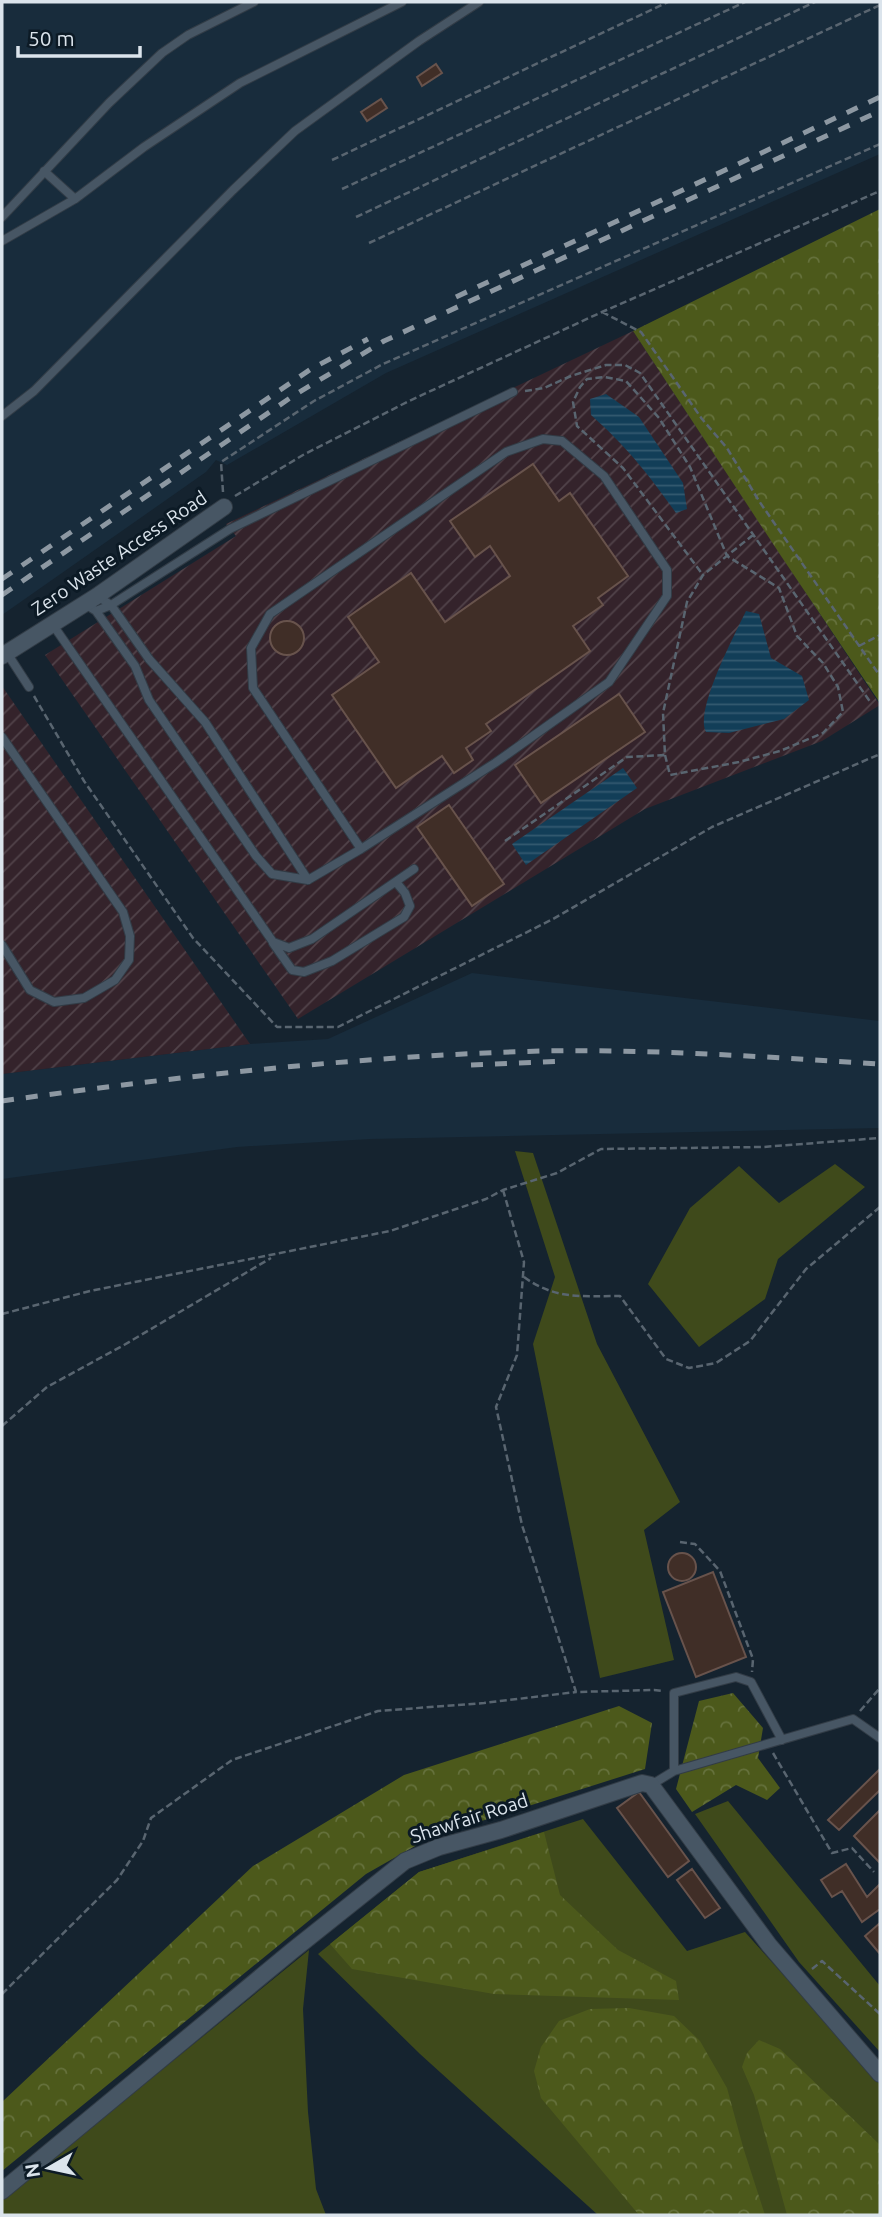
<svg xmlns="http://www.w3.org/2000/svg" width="882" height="2217" font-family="Ubuntu,sans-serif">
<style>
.built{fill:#182c3c}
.industrial{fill:url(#industrial-furrows)}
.grass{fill:#3f4a1b}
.forest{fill:url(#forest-crowns)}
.water{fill:url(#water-rules)}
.building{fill:#402e27;stroke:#68534c;stroke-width:2}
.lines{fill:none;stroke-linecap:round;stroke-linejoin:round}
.lane-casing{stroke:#323c46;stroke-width:10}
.street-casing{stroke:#323c46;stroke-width:18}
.path{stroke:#596570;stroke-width:2.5;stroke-dasharray:7 3.5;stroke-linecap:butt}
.lane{stroke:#475664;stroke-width:8}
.street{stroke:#475664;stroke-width:16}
.rail{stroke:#8d98a2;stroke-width:5;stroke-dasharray:12 12;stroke-linecap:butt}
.labels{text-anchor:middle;stroke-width:6;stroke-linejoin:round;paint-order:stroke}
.street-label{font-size:19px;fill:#dbe4ec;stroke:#0c1a25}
</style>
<defs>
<pattern id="industrial-furrows" width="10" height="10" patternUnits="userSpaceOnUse" patternTransform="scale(1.75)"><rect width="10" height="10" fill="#34232b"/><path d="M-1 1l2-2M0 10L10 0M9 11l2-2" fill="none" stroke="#51434a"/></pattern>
<pattern id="forest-crowns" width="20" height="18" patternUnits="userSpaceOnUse" patternTransform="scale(1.75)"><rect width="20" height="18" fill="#4c591b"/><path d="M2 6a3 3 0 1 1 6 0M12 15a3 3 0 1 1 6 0" fill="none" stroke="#65713c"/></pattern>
<pattern id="water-rules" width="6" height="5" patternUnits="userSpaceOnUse" patternTransform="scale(1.75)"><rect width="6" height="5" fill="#123e58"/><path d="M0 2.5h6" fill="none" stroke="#345a70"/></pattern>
</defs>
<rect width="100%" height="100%" fill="#15232f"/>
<path class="built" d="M2 2H880V154L386 373 227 465 216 460 206 472 2 615Z
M472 973 880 1021V1128L370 1139 237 1147 2 1179V1074L250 1044 328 1039Z"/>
<path class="industrial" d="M633 331 880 705 822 741 645 809 298 1019 45 655 236 536 226 524Z
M2 686 250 1044 2 1074Z"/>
<path class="grass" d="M515 1151 533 1153 597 1344 680 1502 644 1530 674 1660 600 1678 533 1344 555 1277Z
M835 1164 865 1187 778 1259 765 1299 699 1347 648 1284 690 1208 739 1166 779 1203Z
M728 1801 880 1986V2052L799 1962 695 1814Z
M583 1819 687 1951 745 1932 880 2083V2215H598L420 2054 318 1954 419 1872Z
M309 1950 303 2009 308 2112 316 2189 326 2215H2V2200Z"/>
<path class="forest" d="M880 209V703L781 556 633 331Z
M733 1693 763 1728 758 1758 780 1788 767 1800 736 1785 692 1812 676 1789 699 1701Z
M619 1706 652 1723 645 1769 431 1837 366 1874 2 2171V2102L253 1866 404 1775Z
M544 1832 560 1895 618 1950 676 1981 679 2000 494 1994 352 1969 330 1944 419 1872Z
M629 2008 674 2016 700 2041 727 2088 743 2147 765 2215H639L541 2098 534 2071 541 2047 559 2021 590 2009Z
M759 2040 780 2049 880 2145V2215H787L754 2095 742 2067 747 2053Z"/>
<path class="water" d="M606 394 639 417 683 483 687 509 676 513C649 475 626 446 591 415L590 399Z
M746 611 759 614 771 658 802 676 809 700 784 719 729 733 706 732C694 711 735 634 746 611Z
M623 768 637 788 526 865 512 844Z"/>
<path class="building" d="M436 64 442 73 422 86 417 77Z
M381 99 387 108 367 121 361 112Z
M533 464 559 501 570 493 628 576 598 598 603 605 573 626 590 651 486 724 491 731 466 748 473 760 454 773 442 756 396 788 332 695 379 662 348 617 411 573 445 622 510 576 490 546 475 557 450 521Z
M270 638a17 17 0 1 1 34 0a17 17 0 1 1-34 0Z
M619 694 645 732 541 803 515 765Z
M449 805 504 884 472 906 417 827Z
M668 1567a14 14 0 1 1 28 0a14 14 0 1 1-28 0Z
M713 1572 746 1657 696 1677 663 1592Z
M880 1769V1790L839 1830 828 1820Z
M639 1792 689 1861 668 1877 617 1808Z
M880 1810V1863L854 1836Z
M846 1864 867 1897 880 1884V1909L862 1922 842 1891 832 1897 821 1880Z
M692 1869 720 1908 705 1918 677 1880Z
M880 1923V1954L865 1936Z"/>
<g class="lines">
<g class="lane-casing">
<path id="lane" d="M44 171 75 199
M2 217 109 103 162 53 188 35 254 2
M2 241 75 199 144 147 240 83 402 2
M2 416 34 391 233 190 295 131 419 41 479 2
M85 604 96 611 135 666 149 700 256 856 272 874 308 880 205 722 149 659 111 605 97 596
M96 611 111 605 230 529 513 392
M53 625 273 942 289 948 312 939 414 869
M7 653 29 687
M2 737 123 912 130 936 129 960 115 980 84 998 54 1002 30 990 2 945
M308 880 361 849 495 763 609 682 667 596V570L604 476 562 441 543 439 506 452 270 614 251 648 253 688 361 849
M273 943 292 970 304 972 332 961 404 917 410 906 405 893 396 882
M674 1771V1693L736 1677 751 1682 782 1740
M651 1785 674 1771 853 1719 880 1738"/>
</g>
<g class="street-casing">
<path id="street" d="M2 656 97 596 224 507
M2 2191 292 1951 405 1861 439 1847 501 1830 642 1783 651 1785 769 1945 880 2074"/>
</g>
<path class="path" d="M332 160 668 2
M342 189 745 2
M356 217 815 2
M369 243 880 5
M602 312 641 332 702 419 727 448 759 501 880 676
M525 391 544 388 571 376 606 365H625L640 373 871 703
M223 492 221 462 314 401 383 364 880 144
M235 496 303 455 409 401 602 312 880 191
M859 646 880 635
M34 696 84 781 193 938 277 1027H338L553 919 712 827 880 754
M665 755 670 775 739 762 780 751 823 733 843 712 838 687 823 663 797 636 779 588 727 556 690 467 659 418 626 381 605 377 587 379 580 387 573 402 577 426 623 468 703 575
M505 841 627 757 665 755 663 713 687 602 703 575 753 535
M503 1190 524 1262 517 1355 496 1407 522 1525 576 1692 654 1690 664 1691
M524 1277C555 1300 583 1296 620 1296L666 1359 689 1368 716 1363 750 1341 806 1269 880 1207
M2 1314 90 1291 390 1231 486 1199 503 1190 557 1173 601 1149 763 1147 880 1138
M2 1426 47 1387 124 1345 271 1258
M680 1542 695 1544 720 1571 753 1659 752 1672
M860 1711 880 1688
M773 1753 832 1853 852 1848 874 1872
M812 1969 822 1961 880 2014
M2 1994 117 1880 143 1841 151 1818 232 1760 378 1711 484 1703 576 1692"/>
<use href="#lane" class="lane"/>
<use href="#street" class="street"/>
<path class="rail" d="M456 297 880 97
M2 579 311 369 368 339
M2 595 293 396 384 341 880 111
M471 1065 566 1061
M2 1101C181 1076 360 1056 541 1051 654 1049 767 1057 880 1064"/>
</g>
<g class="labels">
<g class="street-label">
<text transform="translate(119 553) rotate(-34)" y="7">Zero Waste Access Road</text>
<text transform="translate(469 1818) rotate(-18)" y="7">Shawfair Road</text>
</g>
</g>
<rect width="882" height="2217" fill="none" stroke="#dbe4ec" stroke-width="7"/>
<g transform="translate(49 2168) rotate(261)" stroke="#0c1a25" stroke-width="5" paint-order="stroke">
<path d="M0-5L12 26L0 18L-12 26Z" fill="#dbe4ec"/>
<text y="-10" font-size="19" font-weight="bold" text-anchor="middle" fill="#dbe4ec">N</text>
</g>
<path d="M18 46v10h122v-10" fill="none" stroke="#dbe4ec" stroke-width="3.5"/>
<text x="28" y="46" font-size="21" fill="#dbe4ec" stroke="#0c1a25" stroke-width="5" paint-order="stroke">50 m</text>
</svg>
